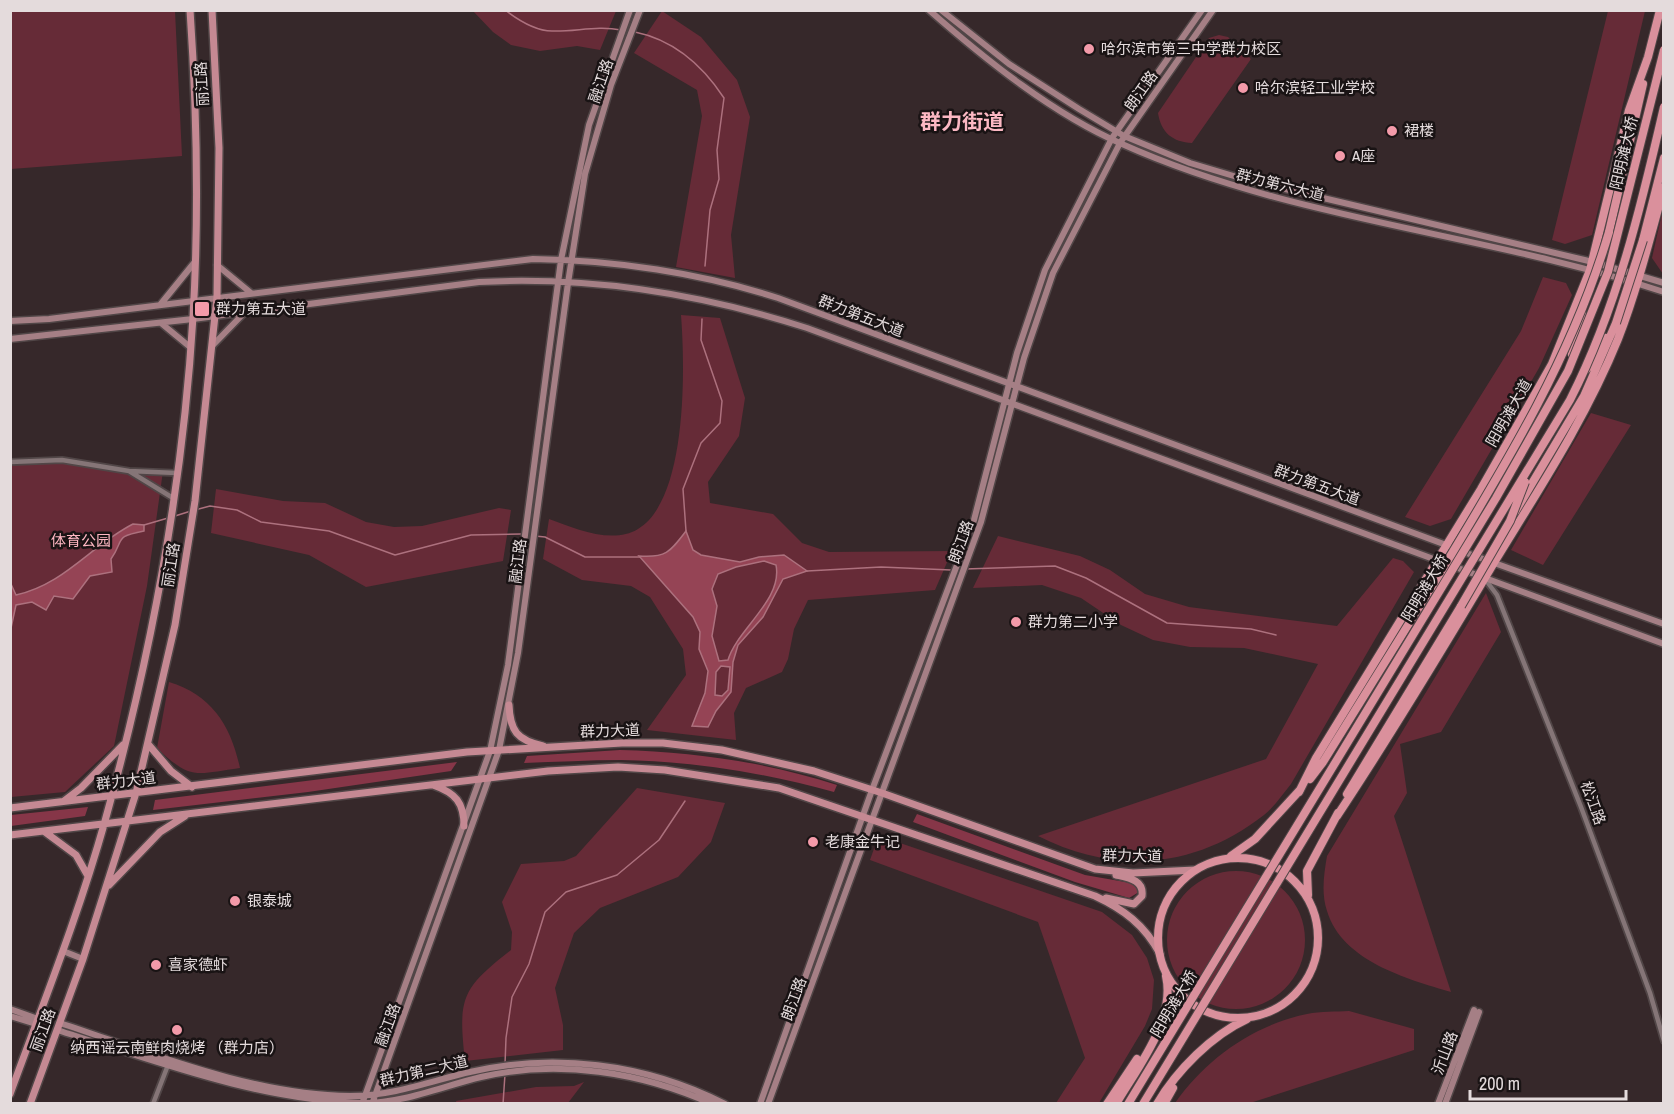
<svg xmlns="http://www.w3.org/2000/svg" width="1674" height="1114" font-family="'Archivo Narrow','Noto Sans SC',sans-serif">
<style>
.green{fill:#662b37}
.forest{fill:#863648}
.water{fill:#954455;stroke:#ad717e;stroke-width:1.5;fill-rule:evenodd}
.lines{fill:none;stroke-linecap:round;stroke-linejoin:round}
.stream{stroke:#ad717e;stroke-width:1.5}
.minor-casing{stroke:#514647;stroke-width:8}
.secondary-casing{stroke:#514647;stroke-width:9}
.primary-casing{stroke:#514647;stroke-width:10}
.trunk-casing{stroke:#514647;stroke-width:10}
.minor{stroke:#857577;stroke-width:4.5}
.secondary{stroke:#a57f85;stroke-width:6}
.primary{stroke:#c58993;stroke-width:7}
.trunk{stroke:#da909c;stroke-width:8}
.trunk-bridge-casing{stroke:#514647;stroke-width:10;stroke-linecap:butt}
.trunk-bridge{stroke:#da909c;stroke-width:8}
.poi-dot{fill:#f39aa9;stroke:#191314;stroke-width:2}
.labels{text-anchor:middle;stroke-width:5;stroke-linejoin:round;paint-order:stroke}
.poi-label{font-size:15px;fill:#e4dbdc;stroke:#191314;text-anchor:start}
.street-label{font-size:15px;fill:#e4dbdc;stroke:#191314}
.park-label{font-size:15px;fill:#feb7c2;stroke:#191314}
.district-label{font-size:21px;font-weight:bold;fill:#fcb8c3;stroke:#191314}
</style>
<rect width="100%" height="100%" fill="#36282a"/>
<path class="green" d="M10 11H175L182 156 11 169Z
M473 11H616L600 50 577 46 540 51 511 45 493 32Z
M662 11 701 37 737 80 750 117 731 235 735 278 676 267 702 116 697 90 634 53Z
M1608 11H1645L1592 235 1565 244 1552 240Z
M1219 35 1228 37 1251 59 1192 143C1173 142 1161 133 1158 113L1209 38Z
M1663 209V274L1652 258Z
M1543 277 1566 283 1572 295 1539 368 1451 519 1430 526 1405 517 1521 331Z
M681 315 720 318 745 398 739 436 708 482 710 503 773 514 802 543 829 552 952 551 935 590 808 600 794 629 788 659 782 672 746 688 734 713 736 740 647 730 686 675 683 649 650 597 631 586 582 580 543 559 549 519C574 528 612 545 638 529 688 499 685 366 681 315Z
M1591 413 1631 425 1543 565 1511 550Z
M68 463 163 471 147 586 114 746 65 792 11 797 10 465Z
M216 489 283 501 325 503 366 522 394 527 422 526 499 508 511 510 503 561 366 587 309 555 211 533Z
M998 536 1080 556 1110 570 1145 594 1189 607 1337 626 1393 558 1403 561 1414 572 1291 784C1283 794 1274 807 1264 815 1195 869 1115 875 1038 836L1266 759 1318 664 1244 648 1190 647 1153 640 1121 625 1081 598 1042 585 973 588Z
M1486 593 1501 632 1441 732 1400 744 1407 793 1394 816 1451 992C1407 979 1342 961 1327 911 1321 893 1324 874 1327 856Z
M169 682C212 695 231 726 240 768 196 774 191 781 157 748Z
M637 788 725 803 711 842 678 877 600 908 574 933 555 988 563 1025V1050L465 1061C458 998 461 989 511 950L512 932 502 902 521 864 564 861 576 856Z
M876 843H900L1102 912 1132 935 1147 958 1154 980 1152 1009 1145 1026 1099 1103H1056L1085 1058 1038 922 870 860Z
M1167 940a69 69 0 1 1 138 0a69 69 0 1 1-138 0Z
M1349 1011 1414 1029V1050L1250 1103H1175C1206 1059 1253 1025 1307 1014 1321 1011 1336 1012 1349 1011Z
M584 1082 568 1103 457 1104 456 1101 536 1087 574 1086Z"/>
<path class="forest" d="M620 750C694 752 766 762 837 785L834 792C765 773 692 761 621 760 589 760 556 762 524 763L527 756Z
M457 762 451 771 308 792 153 810 155 800Z
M88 807 85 816 11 826V815Z
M917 814 1085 875 1131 883 1138 887 1139 892 1129 898 1075 882 913 822Z"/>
<path class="water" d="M133 524 144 525V531C113 537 125 539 111 559L112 572 90 576 73 599 54 596 46 610 32 602 16 605 11 628V584L16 595C65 584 90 546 133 524Z
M686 531 693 550 701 555 740 562 759 557 784 555 807 571 783 579 763 617 738 645 733 662 731 692 716 711 708 727 692 726 705 693 708 671 699 649 700 632 693 617 639 556C666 558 670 552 686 531ZM764 561 776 565C783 600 737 629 728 660L719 661 712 636 717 606 712 589 718 574 736 567ZM721 666 730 667 728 690 722 696 715 695 716 672Z"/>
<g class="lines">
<path class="stream" d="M505 10C518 20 535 31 552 31 575 32 597 25 621 30
M635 32C674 40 703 66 724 98L717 150 719 179 710 210 705 266
M195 510 210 506 237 510 261 522 329 531 395 555 471 535 521 534
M175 516 191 511
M144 525 168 518
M686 531 683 489 701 443 720 423 722 401 701 340 702 319
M535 536 545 537 585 557H640
M965 569 1055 566 1086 578 1167 623 1251 629 1276 635
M807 571 881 567 951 570
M505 1064 506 1038 512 997 529 964 545 912 566 892 617 875 659 840 685 801
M503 1104 505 1074"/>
<g class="minor-casing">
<path id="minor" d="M10 462 62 460 129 471
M173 498 129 471 177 473
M1485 579 1497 595 1581 807 1650 993 1664 1041
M153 1104 168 1065"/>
</g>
<g class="secondary-casing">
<path id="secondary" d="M929 10C986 60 1053 114 1122 144 1294 221 1486 233 1664 292
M941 10 1009 64 1079 109 1124 136 1190 163 1247 180 1593 262 1664 283
M217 265 251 293
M160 305 194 263
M10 321 49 319 533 259C614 260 701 273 778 298L1449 546
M161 323 190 347
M10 339 193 319 479 282C591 276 701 294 807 328L1664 644
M213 345 245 312
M1461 551 1664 624
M63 951 83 959
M10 1009 38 1019
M10 1016 36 1024
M60 1023C151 1053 252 1095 350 1096 390 1096 426 1083 465 1073 552 1052 645 1063 725 1104
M57 1030C156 1061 257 1100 362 1103 401 1104 443 1086 481 1077 558 1059 641 1072 712 1104
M362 1104 490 751 508 665 561 260 589 125 630 10
M372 1104 499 750 518 653 568 283 585 174 611 85 640 10
M760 1104 872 790 974 520 1017 353 1045 270 1112 138 1202 10
M768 1104 981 522 1024 358 1053 273 1120 143 1213 10
M1438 1104 1474 1010
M1445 1104 1479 1012"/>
</g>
<g class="primary-casing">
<path id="primary" d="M509 705C510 731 517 740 543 746
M148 744 171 771 192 787
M433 785C456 793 464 803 464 826
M64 801 81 788 123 745
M10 808 467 752 622 743H663L722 750 814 771 882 793 1095 869 1133 873 1195 870
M45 832 76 855 88 876
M10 835 548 771 618 767 665 770 779 788 1095 896C1123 909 1145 925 1160 954
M109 885 160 832 185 816
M1106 898 1134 904 1142 896C1144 880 1129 878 1116 875
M10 1094C43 1004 79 914 105 821 150 659 183 485 193 317 199 215 197 112 190 10
M30 1104 83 959 136 793 175 625 195 501 217 297 219 148 212 10"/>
</g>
<g class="trunk-casing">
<path id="trunk" d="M1609 232 1643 84
M1643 240 1664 158
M1572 354 1582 313
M1587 369 1606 338
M1515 512 1584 396 1616 323
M1310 779 1323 762 1431 588
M1299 792 1316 758 1481 489 1552 364 1590 270 1629 110 1648 57 1660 10
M1347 794 1461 606
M1337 816C1392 733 1444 647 1495 561 1539 489 1586 418 1618 339 1637 290 1650 238 1664 187
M1231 856 1255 839 1300 790
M1158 938a80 80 0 1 1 160 0a80 80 0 1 1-160 0Z
M1308 895 1307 871 1338 813
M1107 1104 1137 1059
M1116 1104C1137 1068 1176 1020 1166 976
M1157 1104C1177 1070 1212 1035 1247 1019
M1164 1104 1173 1088"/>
</g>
<use href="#minor" class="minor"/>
<use href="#secondary" class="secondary"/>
<use href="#primary" class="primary"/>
<use href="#trunk" class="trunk"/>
<g class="trunk-bridge-casing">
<path id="trunk-bridge" d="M1616 323 1643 240
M1431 588C1500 474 1571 361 1609 232
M1461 606 1510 521 1525 482
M1128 1104 1496 498 1568 371 1608 272 1664 50
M1143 1104 1570 400C1617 308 1641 207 1664 107"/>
</g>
<use href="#trunk-bridge" class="trunk-bridge"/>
</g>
<g class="poi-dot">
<circle cx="1089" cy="49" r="6"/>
<circle cx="1243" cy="88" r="6"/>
<circle cx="1392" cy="131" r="6"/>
<circle cx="1340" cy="156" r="6"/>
<rect x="194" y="301" width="16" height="16" rx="3"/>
<circle cx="1016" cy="622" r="6"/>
<circle cx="813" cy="842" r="6"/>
<circle cx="235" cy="901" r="6"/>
<circle cx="156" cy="965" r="6"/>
<circle cx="177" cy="1030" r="6"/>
</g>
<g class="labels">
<g class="poi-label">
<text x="1101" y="54">哈尔滨市第三中学群力校区</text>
<text x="1255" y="93">哈尔滨轻工业学校</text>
<text x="1404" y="136">裙楼</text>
<text x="1352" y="161">A座</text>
<text x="216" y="314">群力第五大道</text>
<text x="1028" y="627">群力第二小学</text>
<text x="825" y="847">老康金牛记</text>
<text x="247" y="906">银泰城</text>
<text x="168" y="970">喜家德虾</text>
<text x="177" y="1053" text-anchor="middle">纳西谣云南鲜肉烧烤 （群力店）</text>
</g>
<g class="street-label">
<text transform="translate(601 81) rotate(-71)" y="5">融江路</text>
<text transform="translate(202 84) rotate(-93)" y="5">丽江路</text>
<text transform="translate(1141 91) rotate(-55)" y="5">朗江路</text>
<text transform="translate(1624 153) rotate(-77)" y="5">阳明滩大桥</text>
<text transform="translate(1280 185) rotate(14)" y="5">群力第六大道</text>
<text transform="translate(861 316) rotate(21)" y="5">群力第五大道</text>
<text transform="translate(1509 413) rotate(-60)" y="5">阳明滩大道</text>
<text transform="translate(1317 485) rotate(20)" y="5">群力第五大道</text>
<text transform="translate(961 542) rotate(-70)" y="5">朗江路</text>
<text transform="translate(518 561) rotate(-83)" y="5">融江路</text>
<text transform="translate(171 565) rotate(-81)" y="5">丽江路</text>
<text transform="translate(1425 588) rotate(-59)" y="5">阳明滩大桥</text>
<text transform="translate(610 731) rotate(-2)" y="5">群力大道</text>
<text transform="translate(126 781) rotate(-7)" y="5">群力大道</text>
<text transform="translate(1593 803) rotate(70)" y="5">松江路</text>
<text transform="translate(1132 856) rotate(1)" y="5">群力大道</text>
<text transform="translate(794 999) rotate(-70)" y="5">朗江路</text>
<text transform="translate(1174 1004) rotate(-59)" y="5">阳明滩大桥</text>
<text transform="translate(388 1025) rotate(-70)" y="5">融江路</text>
<text transform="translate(43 1030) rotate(-70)" y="5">丽江路</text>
<text transform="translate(1445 1053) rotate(-69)" y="5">沂山路</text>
<text transform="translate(424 1071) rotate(-13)" y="5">群力第二大道</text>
</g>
<g class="park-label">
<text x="81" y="546">体育公园</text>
</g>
<g class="district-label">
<text x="962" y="129">群力街道</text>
</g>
</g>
<rect width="1674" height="1114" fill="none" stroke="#e4dbdc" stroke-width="24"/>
<path d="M1470 1090v9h156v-9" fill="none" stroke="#e4dbdc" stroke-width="3"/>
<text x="1479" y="1090" font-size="18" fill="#e4dbdc" stroke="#191314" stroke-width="4.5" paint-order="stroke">200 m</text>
</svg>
